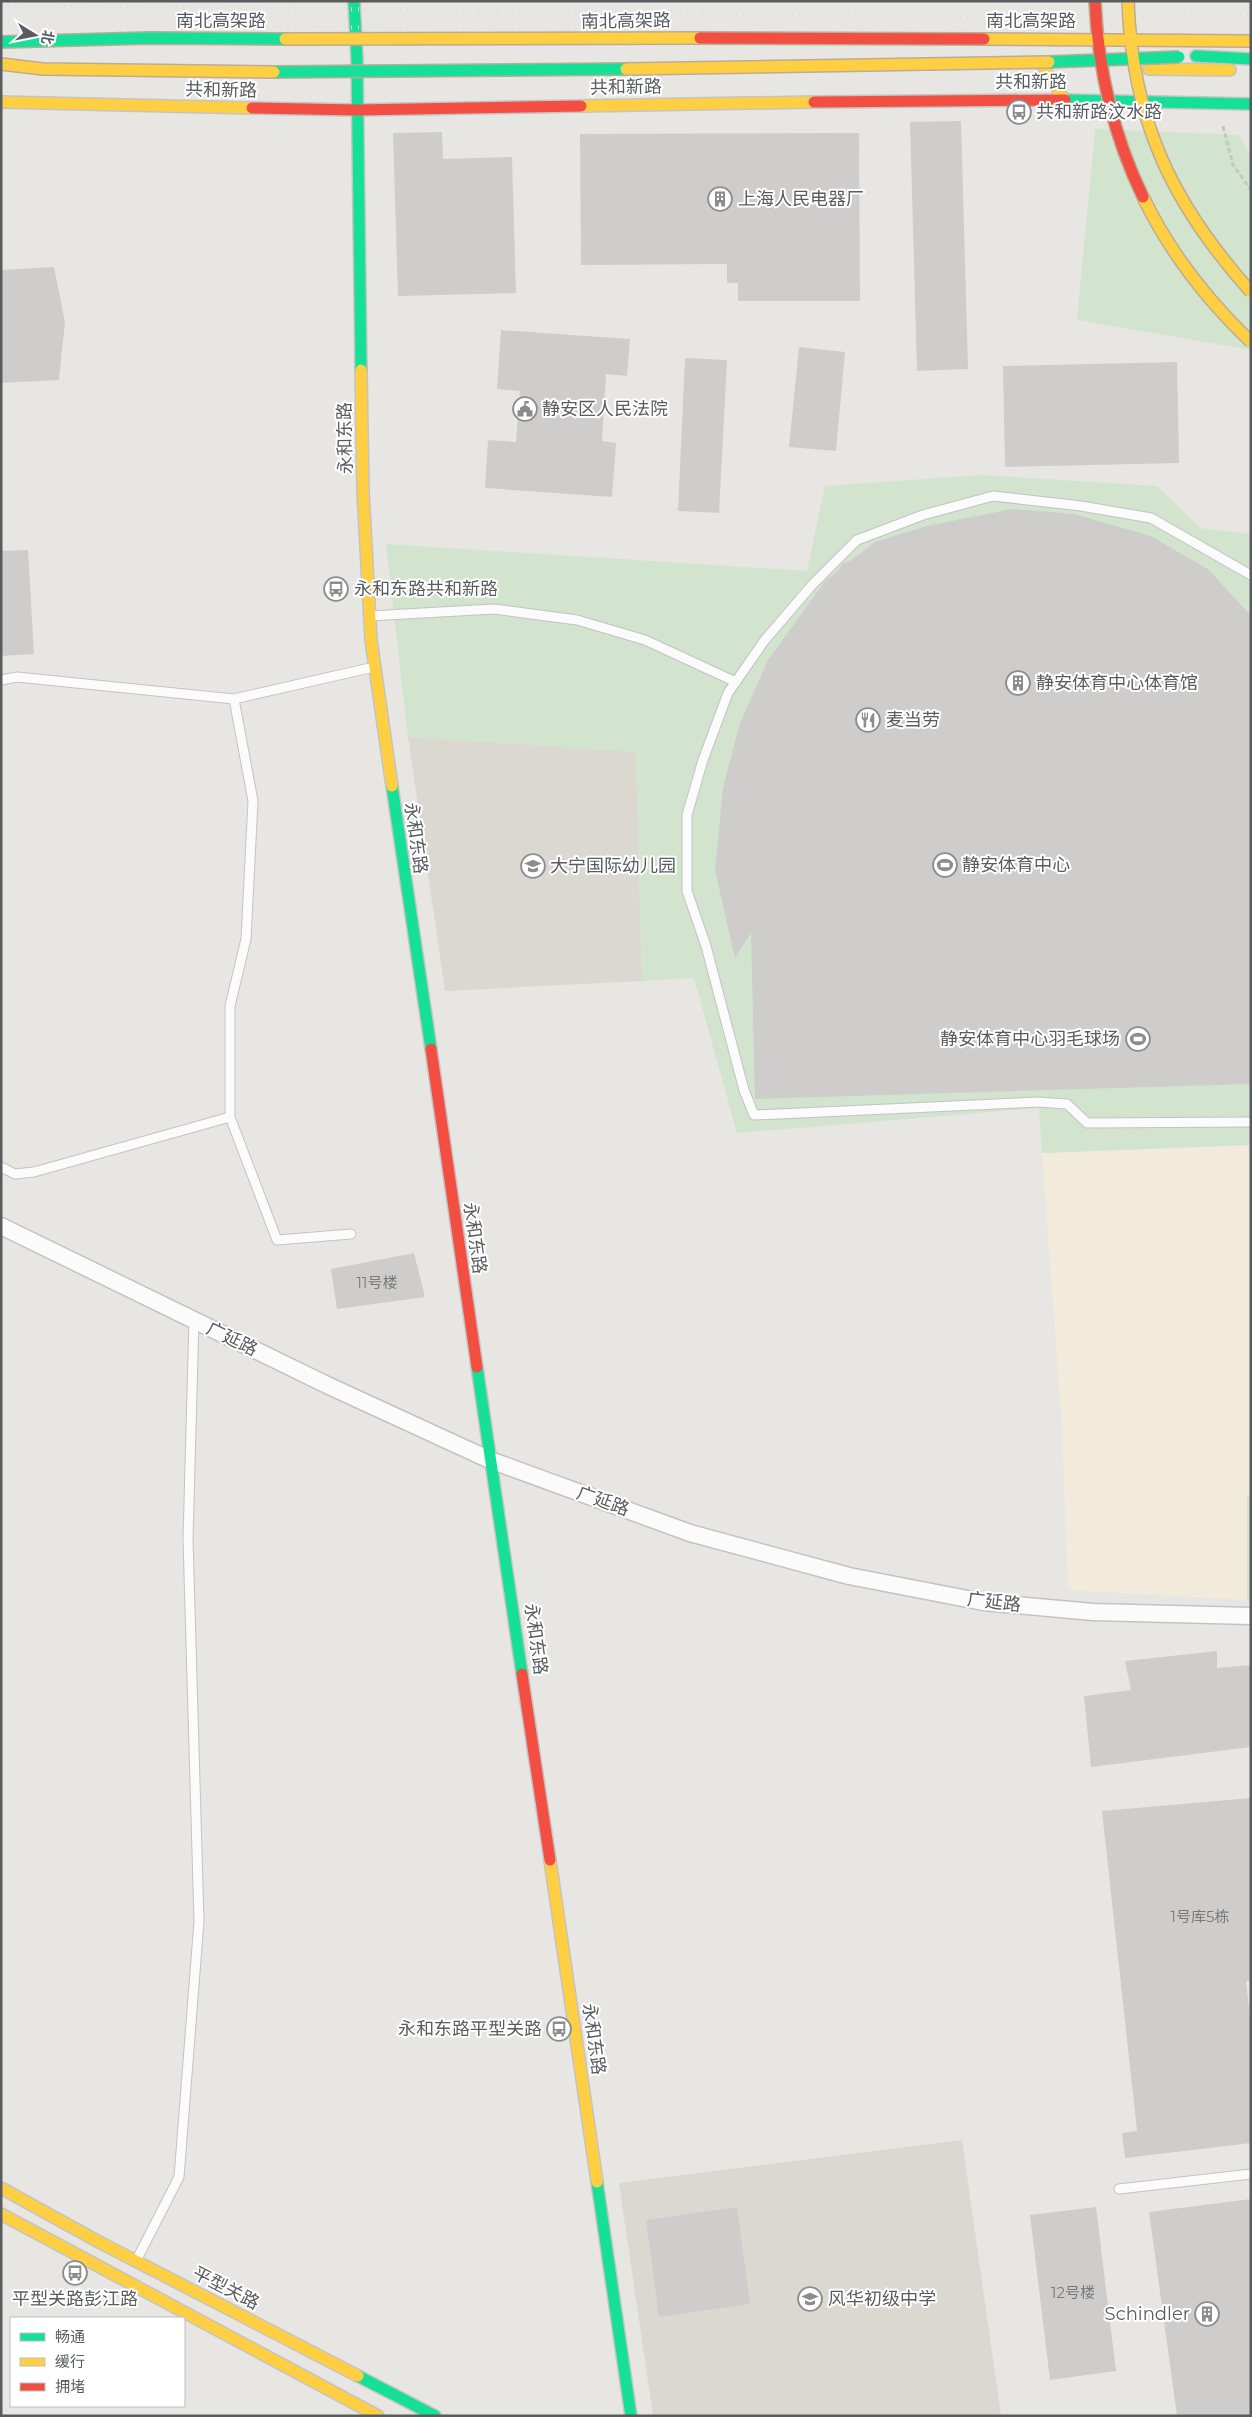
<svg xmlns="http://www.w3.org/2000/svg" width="1252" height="2417" font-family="Montserrat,'Noto Sans SC',sans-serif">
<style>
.commercial{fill:#f2eadb}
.education{fill:#dbd8d2}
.green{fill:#d2e3ce}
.building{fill:#cfcdcb}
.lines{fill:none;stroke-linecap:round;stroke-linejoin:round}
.lane-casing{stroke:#c3c3c3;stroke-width:11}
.street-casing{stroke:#c3c3c3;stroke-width:19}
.fast-casing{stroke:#c4c4c4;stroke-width:14}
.slow-casing{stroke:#c4c4c4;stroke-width:14}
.jam-casing{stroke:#c4c4c4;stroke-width:14}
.path{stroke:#c4c8c5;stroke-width:3;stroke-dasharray:5 2.5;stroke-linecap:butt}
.lane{stroke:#fcfbfb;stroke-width:9}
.street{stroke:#fcfbfb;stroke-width:16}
.fast{stroke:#16e098;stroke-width:11}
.slow{stroke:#ffcf43;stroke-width:11}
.jam{stroke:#f24e42;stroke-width:11}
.rail{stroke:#e0e0df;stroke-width:4;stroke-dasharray:1 6;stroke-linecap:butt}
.fast-bridge-casing{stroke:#bcac93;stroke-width:14;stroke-linecap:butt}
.slow-bridge-casing{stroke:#bcac93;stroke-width:14;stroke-linecap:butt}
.jam-bridge-casing{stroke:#bcac93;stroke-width:14;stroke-linecap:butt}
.fast-bridge{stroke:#16e098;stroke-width:11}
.slow-bridge{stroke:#ffcf43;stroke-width:11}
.jam-bridge{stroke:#f24e42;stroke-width:11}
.labels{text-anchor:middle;stroke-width:4;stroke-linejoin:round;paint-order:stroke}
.number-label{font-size:15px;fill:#777a7c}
.street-label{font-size:18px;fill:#585c60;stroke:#fff}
.poi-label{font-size:18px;fill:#585c60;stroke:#fff;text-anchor:start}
</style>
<rect width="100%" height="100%" fill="#e8e6e2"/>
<path class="commercial" d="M1251 1145V1497L1247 1498V1600L1068 1590 1062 1426 1042 1153Z"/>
<path class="education" d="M408 737 636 751 642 981 445 991Z
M962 2140 1001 2416H653L619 2183Z"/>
<path class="green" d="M1095 129 1239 135 1251 157V350L1077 320Z
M981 475 1157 486 1200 528 1251 534V1145L1042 1153 1039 1108 737 1133 694 978 642 981 636 752 408 737 386 544 807 571 825 486Z
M1247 1497H1251V1600H1247Z"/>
<path class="building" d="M961 121 968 369 917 371 910 122Z
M442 132 443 159 512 157 516 293 398 296 393 133Z
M859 133 860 301H738V283H727V264L581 265 580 134Z
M54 267 65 322 59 380 1 383V270Z
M501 330 630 339 627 376 606 374 602 441 616 443 612 497 485 488 488 440 516 442 520 391 497 389Z
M799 347 845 352 836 451 789 447Z
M685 358 727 360 719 513 678 511Z
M1177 362 1179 463 1005 467 1003 366Z
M1012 509 1074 514 1151 536 1209 570 1251 616V1084L755 1099 751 933 735 958 715 870 723 788 739 726 768 660 825 581 838 571 842 564 850 561 875 542 927 526Z
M28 550 34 654 1 656V551Z
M414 1253 425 1297 337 1309 331 1269Z
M1217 1651V1668L1251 1665V1747L1091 1767 1084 1696 1131 1690 1125 1661Z
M1251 1798V1981H1246L1251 2026V2143L1125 2158 1122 2133 1137 2131 1102 1811Z
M1251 2199V2416H1177L1149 2212Z
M737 2207 750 2304 659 2317 646 2220Z
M1096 2207 1116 2371 1050 2380 1030 2215Z"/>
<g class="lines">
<g class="lane-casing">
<path id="lane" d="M1251 575 1151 518 1081 506 993 496 923 515 857 540 812 585 764 641 728 693 703 760 687 815V891L706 946 744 1090 754 1115 1038 1102 1067 1104 1087 1123 1251 1122
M369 616 494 609 577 620 645 640 736 682
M1 680 17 677 234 699 374 667
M234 699 253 801 246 939 230 1006V1117L277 1240 351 1234
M1 1167 15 1174 34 1172 230 1117
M1119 2189 1251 2174
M136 2261 179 2177 199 1921 188 1539 194 1320"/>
</g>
<g class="street-casing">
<path id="street" d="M1 1226 327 1385 490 1460 690 1533 849 1576 983 1602 1093 1612 1251 1616"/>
</g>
<g class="fast-casing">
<path id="fast" d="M354 1 357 60 361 370
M1196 56 1251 59
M1065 100 1251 104
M392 786 431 1049
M477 1367 522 1674
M597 2182 631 2416
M358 2376 435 2416"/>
</g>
<g class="slow-casing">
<path id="slow" d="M1043 67 1064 99
M1149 69 1230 70
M1 102 252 108
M581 106 814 102
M361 370 363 491 371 640 392 786
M550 1860 597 2182
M1 2188 99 2242 358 2376
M1 2214 378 2416"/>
</g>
<g class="jam-casing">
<path id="jam" d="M814 102 1065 100
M252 108 356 110 581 106
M431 1049 477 1367
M522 1674 550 1860"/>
</g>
<path class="path" d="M1223 126 1233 165 1251 190"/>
<use href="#lane" class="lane"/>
<use href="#street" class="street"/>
<use href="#fast" class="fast"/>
<use href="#slow" class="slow"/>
<use href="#jam" class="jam"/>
<path class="rail" d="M1 5 1011 17 1251 15
M1 23 1011 36 1251 34"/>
<g class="fast-bridge-casing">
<path id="fast-bridge" d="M1 42 149 38 285 39
M1049 62 1179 57
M274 72 626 69"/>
</g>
<g class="slow-bridge-casing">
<path id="slow-bridge" d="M1128 1C1132 120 1172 204 1251 292
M285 39 700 38
M984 39 1251 41
M1 64 43 69 274 72
M626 69 1049 62
M1143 197C1170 253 1206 299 1251 342"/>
</g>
<g class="jam-bridge-casing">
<path id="jam-bridge" d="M1095 1C1098 69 1113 135 1143 197
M700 38 984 39"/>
</g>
<use href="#fast-bridge" class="fast-bridge"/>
<use href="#slow-bridge" class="slow-bridge"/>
<use href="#jam-bridge" class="jam-bridge"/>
</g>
<defs>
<g id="bus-ring" transform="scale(1.25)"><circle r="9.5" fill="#fff" stroke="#8a8c8e" stroke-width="1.5"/><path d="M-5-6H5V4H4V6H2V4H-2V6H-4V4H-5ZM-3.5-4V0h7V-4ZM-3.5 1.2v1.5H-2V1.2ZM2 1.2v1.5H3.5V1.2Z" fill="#8a8c8e"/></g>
<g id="building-ring" transform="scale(1.25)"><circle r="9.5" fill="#fff" stroke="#8a8c8e" stroke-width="1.5"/><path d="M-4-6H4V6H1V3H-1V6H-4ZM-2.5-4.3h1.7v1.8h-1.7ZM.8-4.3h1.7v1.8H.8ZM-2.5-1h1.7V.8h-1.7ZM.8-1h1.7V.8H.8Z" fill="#8a8c8e"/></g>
<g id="civic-ring" transform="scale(1.25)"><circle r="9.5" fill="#fff" stroke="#8a8c8e" stroke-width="1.5"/><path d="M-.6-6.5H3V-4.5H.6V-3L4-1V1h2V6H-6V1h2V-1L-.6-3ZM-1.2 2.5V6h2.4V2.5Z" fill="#8a8c8e"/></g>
<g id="restaurant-ring" transform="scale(1.25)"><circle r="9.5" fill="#fff" stroke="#8a8c8e" stroke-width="1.5"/><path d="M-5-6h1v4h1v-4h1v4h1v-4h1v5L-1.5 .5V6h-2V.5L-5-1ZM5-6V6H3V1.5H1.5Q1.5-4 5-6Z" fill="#8a8c8e"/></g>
<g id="stadium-ring" transform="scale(1.25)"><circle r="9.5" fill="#fff" stroke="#8a8c8e" stroke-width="1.5"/><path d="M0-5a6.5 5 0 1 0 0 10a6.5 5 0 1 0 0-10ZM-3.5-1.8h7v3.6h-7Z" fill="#8a8c8e"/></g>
<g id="school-ring" transform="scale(1.25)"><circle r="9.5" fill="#fff" stroke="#8a8c8e" stroke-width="1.5"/><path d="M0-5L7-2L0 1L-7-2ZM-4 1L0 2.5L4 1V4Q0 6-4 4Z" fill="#8a8c8e"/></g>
</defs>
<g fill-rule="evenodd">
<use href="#bus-ring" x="1019" y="112"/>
<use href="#building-ring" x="720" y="199"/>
<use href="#civic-ring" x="525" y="409"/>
<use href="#bus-ring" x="336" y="589"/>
<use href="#building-ring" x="1018" y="683"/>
<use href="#restaurant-ring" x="868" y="720"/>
<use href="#stadium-ring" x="945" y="865"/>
<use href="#school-ring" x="533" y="866"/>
<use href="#stadium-ring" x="1138" y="1039"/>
<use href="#bus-ring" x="559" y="2029"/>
<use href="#bus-ring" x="75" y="2273"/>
<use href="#school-ring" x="810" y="2299"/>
<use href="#building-ring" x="1207" y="2314"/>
</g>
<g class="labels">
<g class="number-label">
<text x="377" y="1288">11号楼</text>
<text x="1200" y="1922">1号库5栋</text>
<text x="1073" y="2298">12号楼</text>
</g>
<g class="street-label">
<text x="221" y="27">南北高架路</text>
<text transform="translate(626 21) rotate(-1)" y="6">南北高架路</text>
<text x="1031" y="27">南北高架路</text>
<text x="1031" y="88">共和新路</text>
<text transform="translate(626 87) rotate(-1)" y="6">共和新路</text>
<text transform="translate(221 90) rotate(1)" y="6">共和新路</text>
<text transform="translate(345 438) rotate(-91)" y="6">永和东路</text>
<text transform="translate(416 838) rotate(82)" y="6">永和东路</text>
<text transform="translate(475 1238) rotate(82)" y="6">永和东路</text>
<text transform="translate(232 1339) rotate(26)" y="6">广延路</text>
<text transform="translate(603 1501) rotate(20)" y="6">广延路</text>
<text transform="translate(994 1602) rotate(7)" y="6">广延路</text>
<text transform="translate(536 1639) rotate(82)" y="6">永和东路</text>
<text transform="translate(594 2039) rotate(82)" y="6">永和东路</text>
<text transform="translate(226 2288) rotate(27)" y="6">平型关路</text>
</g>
<g class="poi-label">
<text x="1036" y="118">共和新路汶水路</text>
<text x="738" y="205">上海人民电器厂</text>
<text x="542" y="415">静安区人民法院</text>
<text x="354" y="595">永和东路共和新路</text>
<text x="1036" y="689">静安体育中心体育馆</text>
<text x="886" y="726">麦当劳</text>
<text x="962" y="871">静安体育中心</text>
<text x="550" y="872">大宁国际幼儿园</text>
<text x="1120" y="1045" text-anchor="end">静安体育中心羽毛球场</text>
<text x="542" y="2035" text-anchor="end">永和东路平型关路</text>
<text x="75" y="2305" text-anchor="middle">平型关路彭江路</text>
<text x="828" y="2305">风华初级中学</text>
<text x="1190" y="2320" text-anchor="end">Schindler</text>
</g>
</g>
<rect width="1252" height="2417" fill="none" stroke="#585c60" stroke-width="5"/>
<rect x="10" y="2317" width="175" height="90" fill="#ffffff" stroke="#bcbebf"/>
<rect x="20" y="2333" width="25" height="8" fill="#16e098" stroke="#bcbebf"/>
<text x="55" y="2342" font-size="15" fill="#585c60">畅通</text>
<rect x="20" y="2358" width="25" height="8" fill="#ffcf43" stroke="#bcbebf"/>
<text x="55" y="2367" font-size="15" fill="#585c60">缓行</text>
<rect x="20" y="2383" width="25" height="8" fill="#f24e42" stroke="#bcbebf"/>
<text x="55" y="2392" font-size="15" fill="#585c60">拥堵</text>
<g transform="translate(35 35) rotate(100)" stroke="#ffffff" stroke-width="4" paint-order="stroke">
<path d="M0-4L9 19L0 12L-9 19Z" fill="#585c60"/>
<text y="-8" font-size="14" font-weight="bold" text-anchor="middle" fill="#585c60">北</text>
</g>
</svg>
